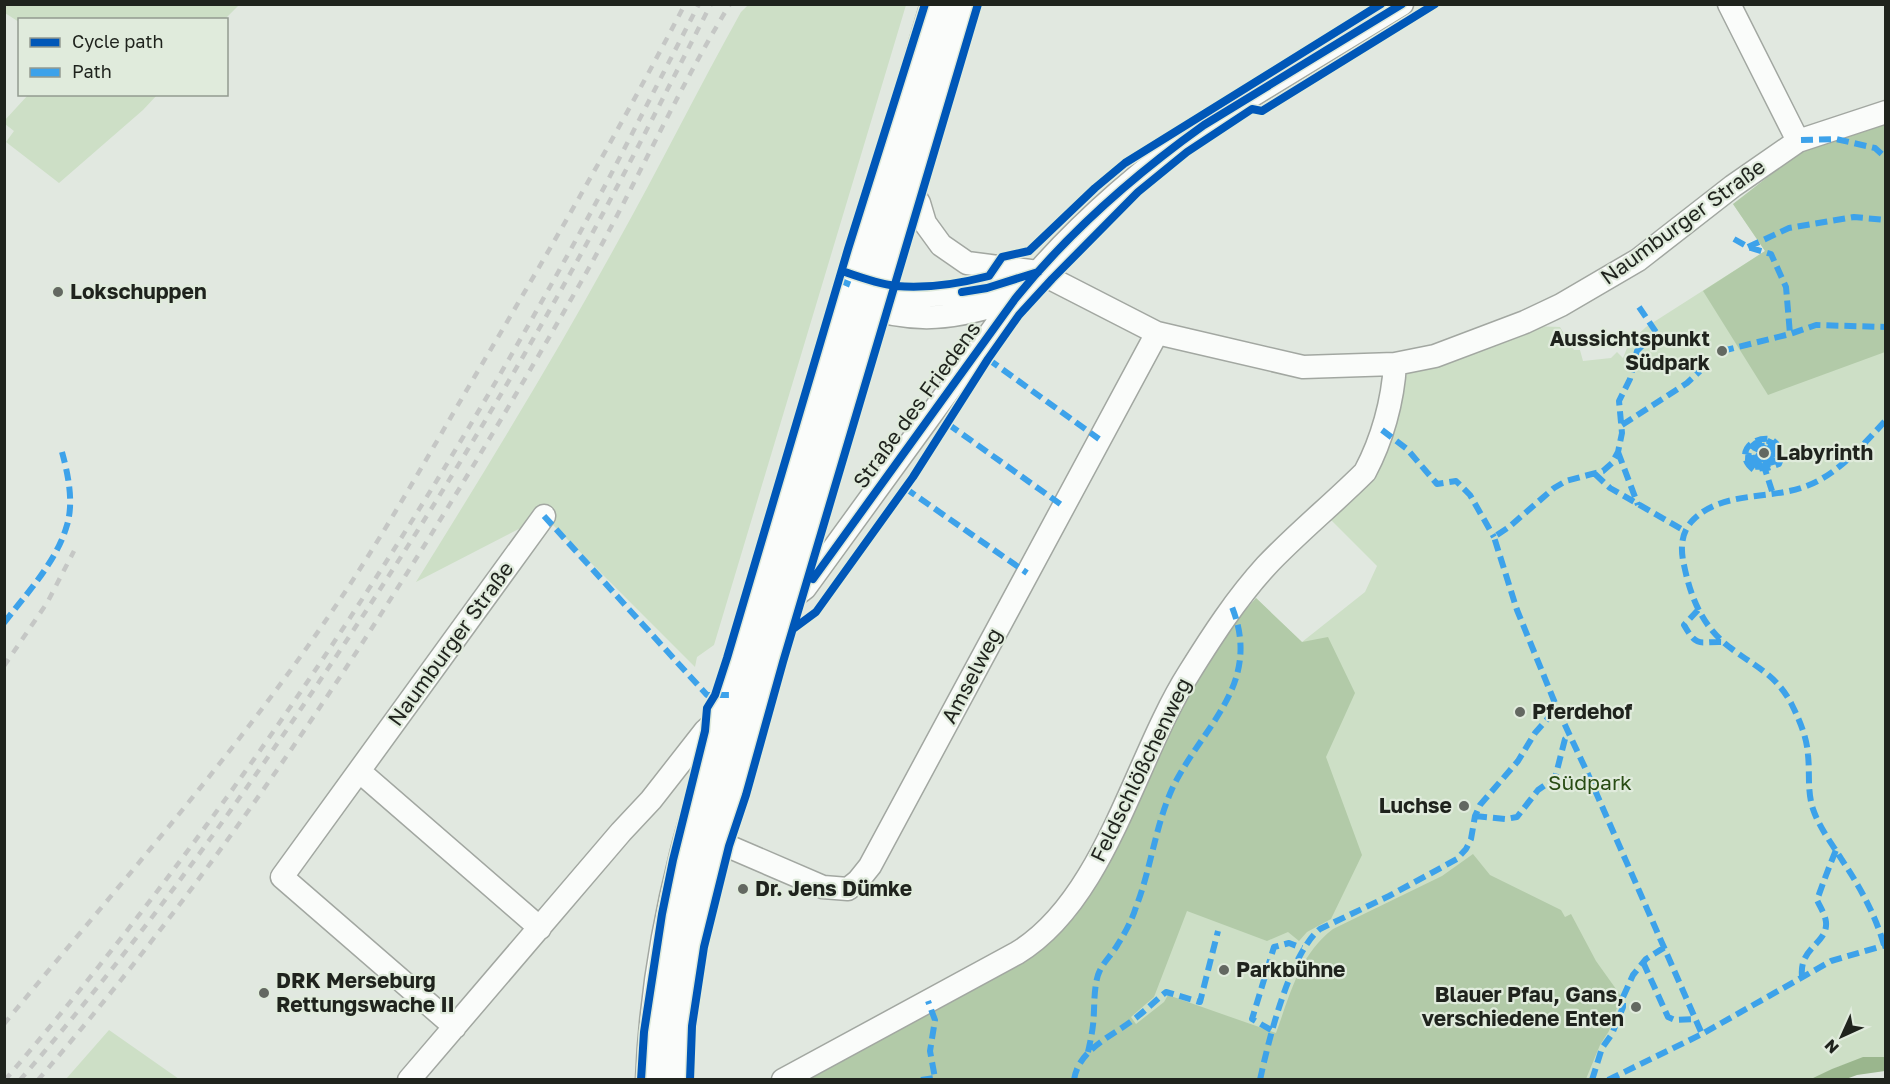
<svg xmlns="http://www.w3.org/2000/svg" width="1890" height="1084" font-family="'Golos Text',sans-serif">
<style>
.green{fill:#cddfc6}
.forest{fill:#b2caa8}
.water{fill:#9ab68d}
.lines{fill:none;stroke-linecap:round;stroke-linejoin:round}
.minor-casing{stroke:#a2a7a1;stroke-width:25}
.major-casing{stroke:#a2a7a1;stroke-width:31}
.minor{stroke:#fafcfa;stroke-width:22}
.major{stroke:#fafcfa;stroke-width:28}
.rail{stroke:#c5c7c5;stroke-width:4.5;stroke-dasharray:8 8;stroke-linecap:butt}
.quiet{stroke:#3da2ea;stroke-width:6;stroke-dasharray:12 6;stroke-linecap:butt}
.cycleway-casing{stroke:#e0ebdc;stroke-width:11}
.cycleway{stroke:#0057b8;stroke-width:8}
.poi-dot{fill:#636861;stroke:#e0ebdc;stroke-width:2}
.labels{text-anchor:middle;stroke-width:4.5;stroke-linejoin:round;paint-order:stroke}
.street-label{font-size:21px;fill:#1f231d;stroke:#e0ebdc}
.poi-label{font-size:21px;font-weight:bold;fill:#1f231d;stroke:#e0ebdc;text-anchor:start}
.park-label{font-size:21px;fill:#284c13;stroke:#e0ebdc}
</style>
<rect width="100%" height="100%" fill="#e1e8e0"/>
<path class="green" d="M5 4H239V5L225 19 20 20 19 22 5 13Z
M748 5H906L714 645 697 657 695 667 544 516 416 582C485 471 553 360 616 245 659 168 698 89 741 12Z
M28 95V94L157 95 143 110 59 183 6 142 14 131 5 124V120Z
M1885 122V1057C1855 1058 1838 1066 1811 1080H795L1041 948 1075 917 1256 598 1302 642 1365 592 1377 566 1329 518 1380 459 1409 368 1532 326 1560 327 1574 350H1580L1583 361 1611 358 1617 352 1623 358 1629 343 1646 327 1765 251 1733 204Z
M109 1030 179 1079H66Z"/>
<path class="forest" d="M1885 122V352L1768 395 1703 291 1765 251 1733 204 1783 165 1807 149Z
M1256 598 1302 642 1328 637 1355 693 1326 757 1362 855 1331 919 1307 932 1299 941 1288 932 1267 941 1187 911 1154 997 1131 1017 1136 1024 1164 1002 1168 995 1276 1033C1290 995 1299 955 1333 929L1442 876 1473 854 1490 875 1561 910 1565 917 1571 914 1596 961 1621 996 1609 1031 1600 1045 1586 1079 795 1080 1041 948 1075 917 1095 882 1181 703 1221 637Z"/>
<path class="water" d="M1863 1057H1885V1071L1857 1075 1846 1079H1811L1832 1069Z"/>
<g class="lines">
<g class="minor-casing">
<path id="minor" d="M1729 4 1798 141
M909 186 919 203 925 223 941 245 967 263 1038 272 1157 333 1303 367 1395 364 1435 356 1525 322 1561 305 1638 260 1733 186 1798 141 1886 112
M863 288C922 305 977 291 1033 273
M856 304C915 325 957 319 1015 299
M784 604 805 588 1015 299C1069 232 1134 175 1204 125L1402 4
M359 771 540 928
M716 841 823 887 848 889 858 881 870 866 1157 333
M455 1027 282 877 544 516
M409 1080 621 832 651 800 705 731 726 712
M783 1080 1017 953C1105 900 1135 758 1189 673 1212 636 1236 599 1266 566 1296 534 1333 504 1365 472 1382 440 1393 401 1395 364"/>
</g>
<g class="major-casing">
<path id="major" d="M650 1080C653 1004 665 929 684 855 696 807 713 759 726 711 734 682 742 653 750 623L935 4
M677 1080 687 962 694 919 723 809 963 4"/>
</g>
<use href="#minor" class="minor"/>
<use href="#major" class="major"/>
<path class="rail" d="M4 666 47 603 74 551
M4 1024C113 892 227 764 324 623 379 544 426 459 475 376 548 253 619 131 685 4
M5 1080C219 830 402 554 561 267 609 181 653 92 699 4
M20 1080C132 951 231 814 325 673 412 543 495 409 571 272 620 184 665 94 711 4
M38 1080C248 837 422 560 581 282 633 191 675 94 730 4"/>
<path class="quiet" d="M1801 140 1836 139 1875 148 1886 158
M1734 239 1748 247 1771 254 1786 287 1790 334
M1748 247 1789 228 1854 217 1886 220
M839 280 851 285
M1639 307 1658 335
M1655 332 1637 351 1630 379 1619 401 1622 433 1618 452 1612 463 1603 471 1566 481 1554 488 1509 527 1494 537 1517 610 1557 708 1587 772 1702 1034
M1722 351 1790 334 1816 325 1886 327
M988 359 1099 439
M948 424 1063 506
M1622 425 1687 383 1700 371
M1382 430 1407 449 1437 484 1456 481 1470 495 1494 537
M1618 452 1638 505
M1764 457 1765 459 1771 457 1770 451 1765 448 1758 449 1755 454 1756 459 1762 450 1766 451 1769 455 1762 453 1761 460 1755 462C1751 452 1757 444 1768 446L1774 451 1775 457 1766 462 1768 468 1779 464C1784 454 1780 445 1771 439 1749 436 1735 456 1754 470L1762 468V466L1753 467 1748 460C1748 448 1754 441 1766 440L1774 444 1779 451 1777 463 1770 465 1769 463 1776 461 1777 456 1772 446 1761 443 1754 447 1751 453 1754 464 1763 463 1772 491
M1595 474 1610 488 1685 531
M905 488 1027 573
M544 516 707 695H730
M1698 610 1684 625C1698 649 1698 641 1723 642
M4 623C27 593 57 561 67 525 74 502 68 474 62 452
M1475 816 1506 819 1517 817 1538 790 1555 778 1565 739 1570 735
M1884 945C1875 914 1860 887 1842 860 1832 844 1819 827 1813 809 1807 791 1810 773 1808 755 1807 737 1799 719 1791 703 1776 675 1756 667 1732 649 1703 628 1691 599 1684 565 1680 548 1681 531 1694 519 1722 492 1767 499 1801 488 1836 477 1862 446 1886 420
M1643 962 1668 1017 1675 1020 1695 1019
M1802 976C1799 947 1828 944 1826 922 1825 914 1820 907 1817 900 1823 883 1829 867 1836 850
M1271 1030 1252 1019 1274 947 1289 943 1302 948
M1088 1052C1090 1043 1092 1034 1093 1025 1095 1008 1093 992 1098 975 1102 963 1112 955 1118 944 1125 933 1132 920 1136 907 1151 869 1155 827 1172 789 1202 726 1263 685 1232 607
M921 1080 935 1078 930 1051 935 1020 928 1001
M1074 1080C1078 1050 1112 1036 1133 1020 1145 1011 1155 1001 1166 992L1200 1002 1218 931
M1260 1080C1268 1042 1290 953 1320 929L1389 896 1457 859 1466 849 1471 839 1475 816 1480 805 1518 761 1535 733 1557 708
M1592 1080 1602 1048 1612 1034 1623 1007V997L1633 975 1646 959 1665 947
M1608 1080 1702 1034 1831 961 1886 945"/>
<g class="cycleway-casing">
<path id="cycleway" d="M842 271C859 277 878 284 896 286 928 289 958 284 989 276L1002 257 1029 251 1095 188 1125 163 1381 4
M962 292 987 288 1038 272
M813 579 1015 299C1069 232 1134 175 1204 125L1402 4
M793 629 816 612 913 477 988 359 1019 315 1052 279 1138 192 1187 152 1252 109 1262 111 1435 4
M641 1080 644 1032 662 914 673 860 705 731 707 708 715 695 727 658 848 249 925 4
M690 1080 692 1026 704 947 729 846 746 795 783 662 978 4"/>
</g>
<use href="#cycleway" class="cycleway"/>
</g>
<g class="poi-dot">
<circle cx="58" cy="292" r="6"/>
<circle cx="1722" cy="351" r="6"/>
<circle cx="1764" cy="453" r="6"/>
<circle cx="1520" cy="712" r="6"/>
<circle cx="1464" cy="806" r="6"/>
<circle cx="743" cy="889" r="6"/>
<circle cx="1224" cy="970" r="6"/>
<circle cx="264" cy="993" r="6"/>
<circle cx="1636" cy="1007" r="6"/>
</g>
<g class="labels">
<g class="street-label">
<text transform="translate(1683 222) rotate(-36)" y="7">Naumburger Straße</text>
<text transform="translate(917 405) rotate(-54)" y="7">Straße des Friedens</text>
<text transform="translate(451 644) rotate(-54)" y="7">Naumburger Straße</text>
<text transform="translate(972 676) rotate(-62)" y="7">Amselweg</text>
<text transform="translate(1141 770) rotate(-64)" y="7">Feldschlößchenweg</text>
</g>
<g class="poi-label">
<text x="70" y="299">Lokschuppen</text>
<text x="1710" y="346" text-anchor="end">Aussichtspunkt<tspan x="1710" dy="24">Südpark</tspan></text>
<text x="1776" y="460">Labyrinth</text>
<text x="1532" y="719">Pferdehof</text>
<text x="1452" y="813" text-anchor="end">Luchse</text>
<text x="755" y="896">Dr. Jens Dümke</text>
<text x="1236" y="977">Parkbühne</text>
<text x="276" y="988">DRK Merseburg<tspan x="276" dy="24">Rettungswache II</tspan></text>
<text x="1624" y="1002" text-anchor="end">Blauer Pfau, Gans,<tspan x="1624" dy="24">verschiedene Enten</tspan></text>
</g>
<g class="park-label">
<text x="1590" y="790">Südpark</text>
</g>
</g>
<rect width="1890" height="1084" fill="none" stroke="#1f231d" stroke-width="12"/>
<rect x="18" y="18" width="210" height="78" fill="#e0ebdc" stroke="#939b90" stroke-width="1.5"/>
<rect x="30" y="38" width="30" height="9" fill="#0057b8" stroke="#939b90" stroke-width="1.5"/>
<text x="72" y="48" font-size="18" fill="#1f231d">Cycle path</text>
<rect x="30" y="68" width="30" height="9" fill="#3da2ea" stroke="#939b90" stroke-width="1.5"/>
<text x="72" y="78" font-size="18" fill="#1f231d">Path</text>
<g transform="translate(1842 1036) rotate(225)" stroke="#e0ebdc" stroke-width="4.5" paint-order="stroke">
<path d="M0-4.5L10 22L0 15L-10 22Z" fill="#1f231d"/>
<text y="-9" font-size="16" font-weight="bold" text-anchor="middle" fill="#1f231d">N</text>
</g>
</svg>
